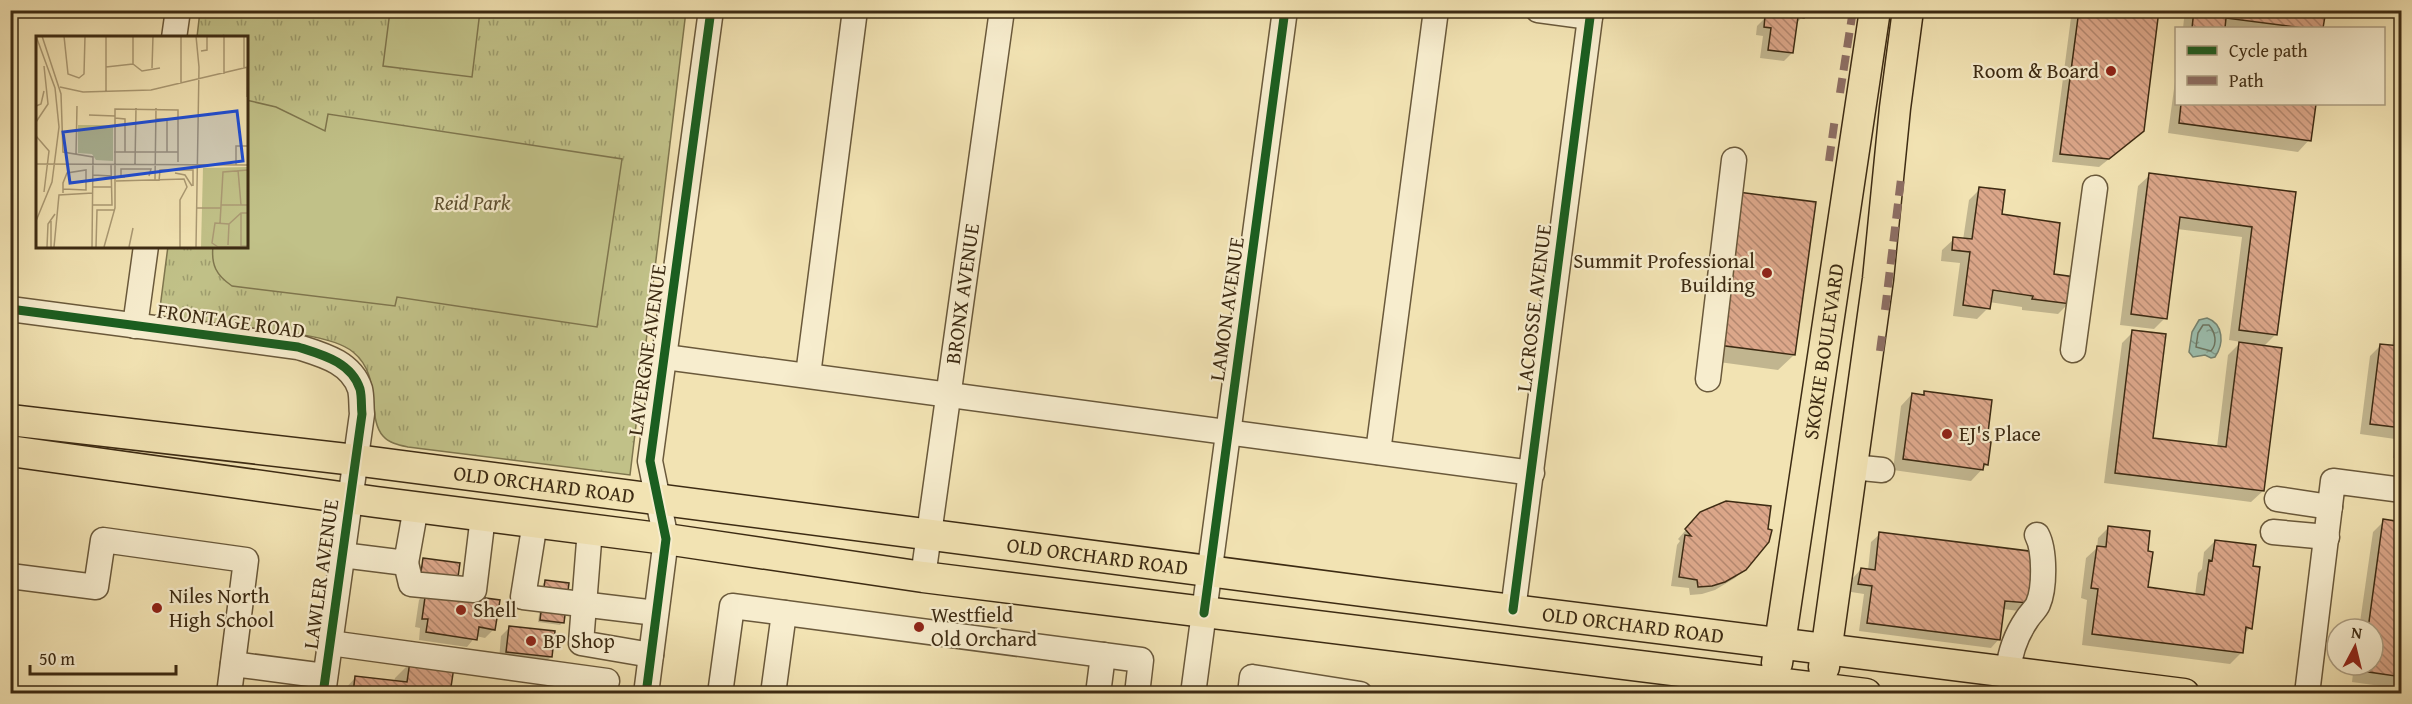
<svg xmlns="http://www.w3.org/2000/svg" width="2412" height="704" font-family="'Gentium Book Plus',serif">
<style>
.park{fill:url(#park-tufts);stroke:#7f764e;stroke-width:1.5}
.pitch{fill:#c1c188;stroke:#7f764e;stroke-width:1.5}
.water{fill:url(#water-ripples);stroke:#758370;stroke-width:1.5}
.shadow{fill:#0003}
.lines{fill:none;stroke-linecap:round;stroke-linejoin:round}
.shore{stroke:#6c7460;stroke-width:1.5}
.building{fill:url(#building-back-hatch);stroke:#3d2b13;stroke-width:1.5}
.minor-casing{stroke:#6a593b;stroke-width:27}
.major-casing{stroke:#3d2b13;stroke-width:33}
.minor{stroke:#f7edce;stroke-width:24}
.major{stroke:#f2e3b3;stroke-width:30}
.quiet{stroke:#8d6e63;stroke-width:8;stroke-dasharray:15 8;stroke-linecap:butt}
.cycleway-casing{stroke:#f7edce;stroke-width:13}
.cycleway{stroke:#1b5e20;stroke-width:9}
.poi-dot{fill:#8f2418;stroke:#f7edce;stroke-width:2}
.labels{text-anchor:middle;stroke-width:4.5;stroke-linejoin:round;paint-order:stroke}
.poi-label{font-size:21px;fill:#3d2b13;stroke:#f7edce;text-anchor:start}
.park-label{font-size:21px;font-style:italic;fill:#5e5030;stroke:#f7edce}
.street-label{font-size:21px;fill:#3d2b13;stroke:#f7edce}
.inset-road{fill:none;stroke:#aa9973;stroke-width:1.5}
.view{fill:#1d4ed8;fill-opacity:0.15;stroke:#1d4ed8;stroke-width:3}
.inset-edge{fill:none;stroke:#3d2b13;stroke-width:3}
</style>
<defs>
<pattern id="park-tufts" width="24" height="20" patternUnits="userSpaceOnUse" patternTransform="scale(1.5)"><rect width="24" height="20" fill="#c1c188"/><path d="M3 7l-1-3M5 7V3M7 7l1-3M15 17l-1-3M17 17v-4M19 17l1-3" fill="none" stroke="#9e9d6e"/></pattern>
<pattern id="water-ripples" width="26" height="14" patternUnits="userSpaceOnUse" patternTransform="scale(1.5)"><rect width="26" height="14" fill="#9bbeae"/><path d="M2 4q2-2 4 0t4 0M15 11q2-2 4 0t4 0" fill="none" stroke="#809b8c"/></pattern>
<pattern id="building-back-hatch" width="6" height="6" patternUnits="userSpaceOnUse" patternTransform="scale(1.5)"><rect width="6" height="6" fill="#dca78a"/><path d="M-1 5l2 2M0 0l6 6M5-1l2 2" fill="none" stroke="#b48870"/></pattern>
</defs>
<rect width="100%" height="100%" fill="#f2e3b3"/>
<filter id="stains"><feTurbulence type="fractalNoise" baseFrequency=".00333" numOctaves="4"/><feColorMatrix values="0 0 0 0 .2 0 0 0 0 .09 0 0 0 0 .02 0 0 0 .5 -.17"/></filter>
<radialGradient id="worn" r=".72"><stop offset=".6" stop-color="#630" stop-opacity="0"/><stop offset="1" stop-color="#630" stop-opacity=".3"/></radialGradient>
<path class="park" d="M200 11H686L630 475 408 447C399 445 389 443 383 436 366 417 383 376 353 352 328 331 244 329 210 325 201 324 187 325 179 321 172 319 166 312 160 308L168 246H246V38L197 37Z"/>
<path class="pitch" d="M390 11H480L472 77 383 66Z
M246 100 276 107 325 131 328 114 622 159 597 327 397 297 395 306 232 286C216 275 211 265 213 246H246Z"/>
<path class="water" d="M2207 318C2224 324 2224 344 2215 357L2211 358 2205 355 2193 357 2189 352 2192 332 2199 320Z"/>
<path class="shadow" d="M1765 10H1803L1802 17 1796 24 1792 53 1784 61 1760 58 1763 36 1756 35 1757 26 1764 19Z
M2072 10H2158L2134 139 2099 167 2052 162Z
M2185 10H2324L2322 28H2183Z
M2176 74V104L2314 105 2309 140 2298 152 2168 133Z
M2150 175 2294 193 2276 334 2263 347V491L2251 502 2104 483 2122 343 2133 332 2152 439 2217 447 2228 355 2241 342 2229 340 2242 237 2177 229 2165 318 2154 329 2120 325 2138 186Z
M1980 189 2052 275 2069 303 2058 314 2022 310V307L1989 302 1988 308 1977 319 1953 316 1960 263 1941 261 1942 250 1954 239 1963 240 1969 200Z
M1723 209 1794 355 1778 370 1704 360Z
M2402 281V459L2393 458 2395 439 2360 434 2370 356 2381 345 2392 347Z
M1925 393 1985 443 1987 464 1971 481 1893 470 1901 406 1912 394 1922 396Z
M2384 521 2402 523V689L2352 682 2354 665H2373V629H2359L2373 532Z
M1692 523 1745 569 1735 578 1715 590 1702 594 1690 595 1689 588 1671 586 1677 545 1680 541 1678 539Z
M2109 527 2147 589 2195 595 2198 573 2202 569 2204 552 2215 541 2251 568 2250 628 2243 635 2241 653 2230 664 2082 645 2087 600 2081 598 2086 558 2097 548 2098 538Z
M1880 534 2027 603 2019 611 2003 609 1999 639 1991 648 1859 631 1864 594 1851 592 1853 578 1861 569 1868 570 1871 542Z
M545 581 563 622 560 625 538 622 543 584Z
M427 591 494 629 485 638 476 636 467 647 419 640 420 628 415 627 419 600Z
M510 627 551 657 542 665 499 660 501 636Z
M410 663 450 689 488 694H340L356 677 394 682 395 678Z"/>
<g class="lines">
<path class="shore" d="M2203 325H2209C2215 332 2218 343 2211 351L2196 347 2198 333Z"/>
</g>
<path class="building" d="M1772 10H1805L1804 18 1798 17 1793 53 1768 50 1771 28 1764 27 1765 16 1771 17Z
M2079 10H2159L2144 131 2109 159 2060 154Z
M2194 10H2326L2323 28H2303L2226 18 2225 28H2192Z
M2181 104H2316L2311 141 2179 123Z
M2149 173 2296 192 2277 335 2239 330 2252 227 2180 217 2167 319 2131 314Z
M1979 187 2005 190 2002 214 2060 223 2054 274 2075 277 2071 304 2032 299 2033 296 1993 290 1990 309 1963 305 1970 252 1952 250 1953 237 1972 239Z
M1738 192 1816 202 1795 355 1718 345Z
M2132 330 2166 334 2153 438 2226 447 2239 342 2282 348 2264 491 2115 473Z
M2402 340V428L2370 424 2380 344 2401 346Z
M1924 391 1992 400 1987 441 1991 442 1988 465 1984 464 1983 470 1903 459 1912 393 1924 395Z
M1726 501 1771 506 1768 529 1772 530 1769 542 1746 570 1725 582 1712 586 1698 587 1697 580 1679 577 1685 535 1691 536 1685 529 1700 512Z
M2383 519 2402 522V677L2362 671 2363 665H2373V629H2368Z
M2108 526 2150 531 2148 551 2153 552 2148 587 2204 595 2209 560 2212 561 2215 540 2256 545 2253 566 2260 567 2252 629 2246 627 2243 653 2092 634 2098 589 2091 588 2097 546 2106 547Z
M1879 532 2037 552 2029 603 2005 601 2000 640 1867 623 1872 586 1858 584 1861 568 1875 570Z
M423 558 460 563 457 584 420 579Z
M545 580 569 583 564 623 540 620Z
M426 590 500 600 495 630 479 627 477 640 426 632 428 619H422Z
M509 626 555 631 552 657 506 652Z
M410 661 454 667 451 687 500 694H353L355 676 407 682Z"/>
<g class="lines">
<g class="minor-casing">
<g id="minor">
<path d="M1538 10 1590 17"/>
<path d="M174 38 178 10"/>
<path d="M10 309 298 347C323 355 351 362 360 389 362 397 361 406 362 414L323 694"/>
<path d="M135 326 146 246"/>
<path d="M2073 350 2095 188"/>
<path d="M665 357 1532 473"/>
<path d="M808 375 855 10"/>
<path d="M1708 379 1734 160"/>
<path d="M1378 452 1436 10"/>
<path d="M1852 467 1882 470"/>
<path d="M2277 499 2330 507"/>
<path d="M535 522 523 597 656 613"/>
<path d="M590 529 581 643 651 655"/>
<path d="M2273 532 2327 537"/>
<path d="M342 555 406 563 416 507"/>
<path d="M406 563 411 584 474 590 483 516"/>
<path d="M10 576 96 587 103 540 246 560 229 694"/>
<path id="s1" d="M923 577 1002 10"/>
<path d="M1513 610 1591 10"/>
<path d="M330 643 607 681"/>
<path d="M233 664 325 676"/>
<path d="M2008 671C2010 652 2016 635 2027 619 2030 614 2036 609 2038 604 2045 588 2045 550 2037 535"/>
<path d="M646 694 666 539 650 461 711 10"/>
<path d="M720 694 732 606 1141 660 1137 694"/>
<path d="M773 694 784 613"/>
<path d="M1098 694 1103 655"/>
<path d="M1193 694 1285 10"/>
<path d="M1250 694 1252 677 1360 694"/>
<path d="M2307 694 2333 481 2402 490"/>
</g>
</g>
<g class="major-casing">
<g id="major">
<path id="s2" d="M10 420 355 460 1393 595 2184 694"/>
<path d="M10 451 376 502 666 539 923 577 1866 694"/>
<path id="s3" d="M1777 663 1875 10"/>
<path d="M1824 667 1878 279 1895 108 1908 10"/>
</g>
</g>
<use href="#minor" class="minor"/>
<use href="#major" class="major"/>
<path class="quiet" d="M1840 93 1853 10
M1829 161 1835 118
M1885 310 1901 179
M1880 351 1882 336"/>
<g class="cycleway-casing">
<path id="cycleway" d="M10 309 298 347C323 355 351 362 360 389 362 397 361 406 362 414L323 694
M1513 610 1591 10
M1204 613 1285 10
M646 694 666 539 650 461 711 10"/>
</g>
<use href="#cycleway" class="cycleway"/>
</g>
<g class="poi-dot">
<circle cx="2111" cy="71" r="6"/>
<circle cx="1767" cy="273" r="6"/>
<circle cx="1947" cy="434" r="6"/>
<circle cx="157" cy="608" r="6"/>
<circle cx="461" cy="610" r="6"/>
<circle cx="919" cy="627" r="6"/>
<circle cx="531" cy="641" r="6"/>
</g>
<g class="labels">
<g class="poi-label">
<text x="2099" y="78" text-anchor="end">Room &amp; Board</text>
<text x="1755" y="268" text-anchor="end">Summit Professional<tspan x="1755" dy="24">Building</tspan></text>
<text x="1959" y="441">EJ's Place</text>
<text x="169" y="603">Niles North<tspan x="169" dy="24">High School</tspan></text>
<text x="473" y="617">Shell</text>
<text x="931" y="622">Westfield<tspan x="931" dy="24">Old Orchard</tspan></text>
<text x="543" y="648">BP Shop</text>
</g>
<g class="park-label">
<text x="472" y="210">Reid Park</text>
</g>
<g class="street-label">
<text dy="7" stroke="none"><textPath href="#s1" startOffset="286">BRONX AVENUE</textPath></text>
<text transform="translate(1534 308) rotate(-83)" y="7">LACROSSE AVENUE</text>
<text transform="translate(1227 309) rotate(-82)" y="7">LAMON AVENUE</text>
<text transform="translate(231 321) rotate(8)" y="7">FRONTAGE ROAD</text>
<text transform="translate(647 350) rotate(-82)" y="7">LAVERGNE AVENUE</text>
<text dy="7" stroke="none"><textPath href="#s3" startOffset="315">SKOKIE BOULEVARD</textPath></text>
<text dy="7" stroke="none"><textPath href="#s2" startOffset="538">OLD ORCHARD ROAD</textPath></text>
<text dy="7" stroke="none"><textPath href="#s2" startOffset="1096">OLD ORCHARD ROAD</textPath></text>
<text transform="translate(321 574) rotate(-82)" y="7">LAWLER AVENUE</text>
<text dy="7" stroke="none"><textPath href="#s2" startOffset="1636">OLD ORCHARD ROAD</textPath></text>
</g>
</g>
<g transform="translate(36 36)">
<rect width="212" height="212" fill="#f2e3b3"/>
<path d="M211 131V211H165L167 132Z" fill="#c1c188"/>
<path d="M42 89H77V125L60 124 56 118 42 117Z" fill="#c1c188"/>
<path d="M45 101 74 102 73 114H47Z" fill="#c1c188"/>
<path class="inset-road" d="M0 0 19 52 23 91 16 146 0 185M6 0 25 58 27 116 57 121 56 211M28 0 32 38 43 42 48 38 49 0M97 0V28M165 15 171 14V0M97 28 106 35 124 32M70 31 97 28M116 32 117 0M208 32V0M188 38V0M0 41V66M145 48V0M24 51 47 56 115 54 212 31M70 56V0M211 61V31M0 70 5 68 8 55M53 79 79 80M79 82 89 83V116M120 83H142M0 86 12 68 8 30M0 100 13 115 8 156M78 116H142M131 116V83M40 118 41 70M0 128 212 129M99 128 100 72M200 129V110H212M202 134 205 169M139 137 149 139 156 150M57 139 76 140M89 141H85V133H115L113 140M119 144 120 72M80 145 148 143 151 151 144 164V211M123 145 124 134H157V150M57 151H76M27 153 50 154V134L31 137 27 147V157M56 169H76L75 129M185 169H212M161 172H185M15 185V211M184 187 187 136 212 134M193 188 205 177H212M205 210V177M11 211 12 188 19 178M18 211 23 159 57 157M60 211 61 174H79M68 211 79 172V73L142 74V126M93 211 97 192M160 211 163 31 160 0M182 211 176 207 179 187 193 188 192 209M182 211 212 210"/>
<path class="view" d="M201 75 207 125 34 147 27 96Z"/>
<rect width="212" height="212" class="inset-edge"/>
</g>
<rect width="2412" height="704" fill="none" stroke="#f2e3b3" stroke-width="36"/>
<rect x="12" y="12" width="2388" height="680" fill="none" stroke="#3d2b13" stroke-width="3"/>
<rect x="18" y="18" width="2376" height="668" fill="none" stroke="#3d2b13" stroke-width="1.5"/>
<rect x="2175" y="27" width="210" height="78" fill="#f7edce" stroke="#ad9f83" stroke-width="1.5"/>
<rect x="2187" y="46" width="30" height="9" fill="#1b5e20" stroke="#ad9f83" stroke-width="1.5"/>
<text x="2229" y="57" font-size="18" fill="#3d2b13">Cycle path</text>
<rect x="2187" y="76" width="30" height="9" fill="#8d6e63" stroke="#ad9f83" stroke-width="1.5"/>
<text x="2229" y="87" font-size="18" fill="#3d2b13">Path</text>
<g transform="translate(2355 647) rotate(7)"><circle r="28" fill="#f7edce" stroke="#ad9f83" stroke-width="1.5"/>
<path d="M0-4.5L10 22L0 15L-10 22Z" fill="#8f2418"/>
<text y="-9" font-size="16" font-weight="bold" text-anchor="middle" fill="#3d2b13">N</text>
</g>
<path d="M30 665v9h146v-9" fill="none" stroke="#3d2b13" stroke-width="3"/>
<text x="39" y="665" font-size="18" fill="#3d2b13" stroke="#f7edce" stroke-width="4.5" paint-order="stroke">50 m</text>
<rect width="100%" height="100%" filter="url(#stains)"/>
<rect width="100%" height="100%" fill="url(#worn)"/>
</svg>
